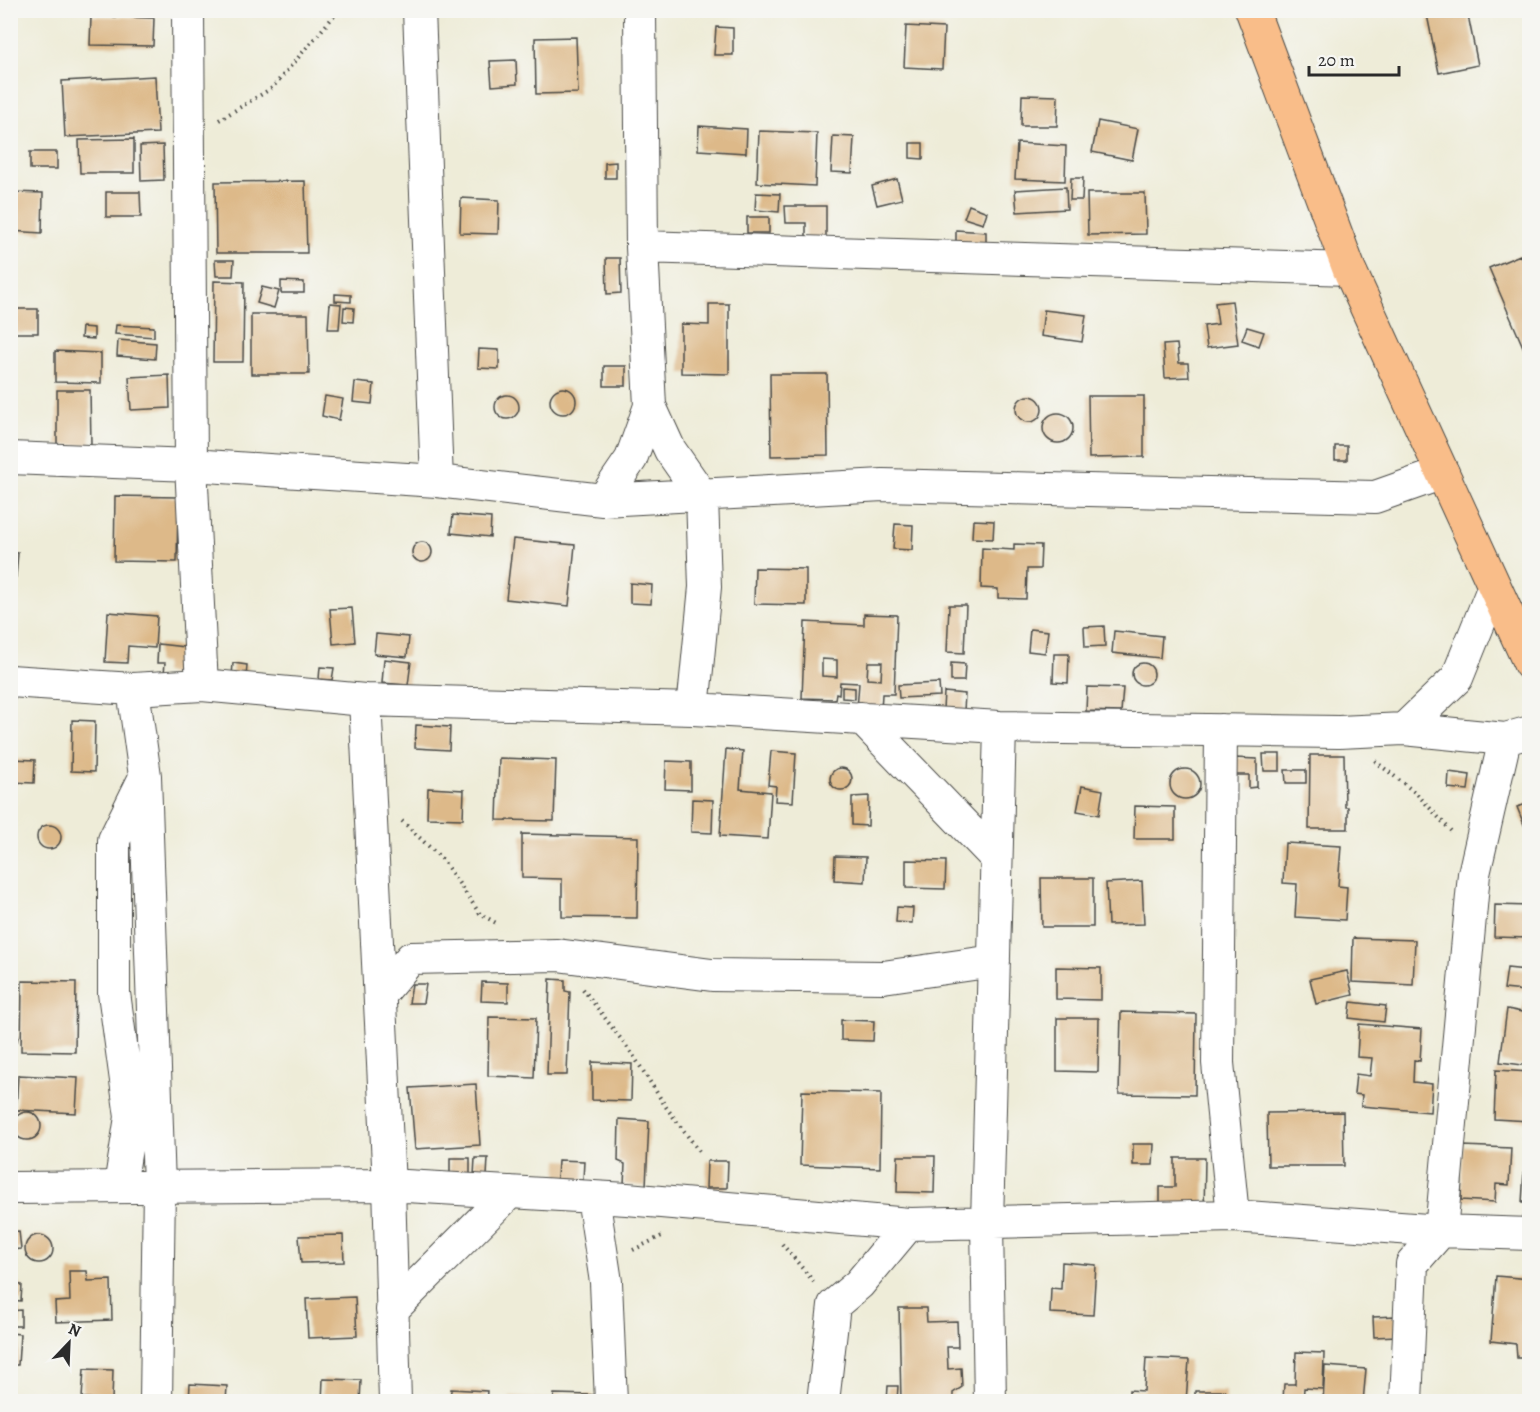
<svg xmlns="http://www.w3.org/2000/svg" width="1540" height="1412" font-family="Alegreya,serif">
<style>
.building{fill:#ddb989;fill-rule:evenodd}
.lines{fill:none;stroke-linecap:round;stroke-linejoin:round}
.street-casing{stroke:#484845;stroke-width:34}
.highway-casing{stroke:#484845;stroke-width:35}
.path{stroke:#484845;stroke-width:4;stroke-dasharray:1.5 4.5;stroke-linecap:butt}
.street{stroke:#fff;stroke-width:32}
.highway{stroke:#f9bd89;stroke-width:33}
</style>
<rect width="100%" height="100%" fill="#f6f6f2"/>
<filter id="ink" filterUnits="userSpaceOnUse"><feTurbulence type="fractalNoise" baseFrequency=".0167" numOctaves="2"/><feDisplacementMap in="SourceGraphic" scale="12" xChannelSelector="R" yChannelSelector="G"/><feConvolveMatrix kernelMatrix="1 2 1 2 8 2 1 2 1" color-interpolation-filters="sRGB"/></filter>
<filter id="wash" filterUnits="userSpaceOnUse"><feTurbulence type="fractalNoise" baseFrequency=".008" numOctaves="4" result="noise"/><feDisplacementMap in="SourceGraphic" scale="24" xChannelSelector="R" yChannelSelector="G"/><feGaussianBlur stdDeviation="1.35" result="paint"/><feColorMatrix in="noise" values="0 0 0 0 0 0 0 0 0 0 0 0 0 0 0 0 0 1.4 0 .05"/><feComposite in="paint" operator="in"/></filter>
<g filter="url(#wash)">
<rect width="100%" height="100%" fill="#eeecd8"/>
<g id="blocks">
<path class="building" d="M1426 10H1467L1478 65 1439 73Z
M91 16 154 18 153 46 90 45Z
M906 26 944 28 942 69 904 67Z
M716 27 733 28V55H714Z
M576 37 578 93 536 94 535 38Z
M516 60 517 84 492 86 490 61Z
M155 76 158 133 65 137 62 81Z
M10 90H15V136H10Z
M1022 95 1058 96 1057 126H1021Z
M1098 121 1138 129 1132 160 1092 152Z
M699 126 747 129 746 153 698 150Z
M759 131 817 133 815 186 757 183Z
M833 136 854 137 852 173 831 172Z
M134 139V173H80L79 140Z
M910 143H923V159L910 158Z
M1017 143 1066 146 1065 181 1015 179Z
M163 145 164 180 141 181 140 146Z
M30 152H57V169H30Z
M616 162V178H605V163Z
M1071 178H1083L1082 200H1070Z
M897 179 902 199 877 205 872 186Z
M305 181 307 253H216L215 182Z
M1066 187 1067 209 1017 212 1015 190Z
M10 192 43 193 42 233 10 231Z
M106 192H140L141 217H106Z
M756 193 780 194 779 212 755 210Z
M1087 193H1145L1146 234 1088 235Z
M461 198 499 200 498 234 460 233Z
M969 205 987 212 983 224 964 218Z
M785 206H826V244H806V223H786Z
M747 217H769V233H747Z
M956 230 986 232V244L956 242Z
M1520 255 1530 276V363L1489 268Z
M606 258H620L621 293 607 294Z
M215 260H234L233 276H216Z
M214 281 244 282 243 362H213Z
M281 281 304 282V293H281Z
M262 287 279 291 274 308 257 303Z
M335 294 351 295V302L335 301Z
M1232 301 1238 344 1207 348 1204 326 1218 324 1215 303Z
M330 303 341 304 339 329H328Z
M709 304H729V374L681 373V324L709 325Z
M344 307 354 308 353 322 343 321Z
M12 309H38V333H12Z
M1044 310 1086 315 1082 342 1041 336Z
M251 314H308L309 374H251Z
M116 325 154 327V337L115 334Z
M82 327 94 328V339L81 338Z
M1247 327 1264 332 1259 346 1242 340Z
M118 340 156 343 155 359 117 356Z
M1177 344 1179 363H1188L1189 377 1165 378 1163 345Z
M479 349 499 350V369L478 368Z
M55 351 101 353V383L55 382Z
M604 366H626V386H604Z
M770 374H827L828 455 771 456Z
M169 375 170 408 131 410 129 377Z
M355 382 374 384 372 404 353 402Z
M550 401a13 13 0 1 1 26 0a13 13 0 1 1-26 0Z
M57 390H90L91 445H57Z
M495 407a12 12 0 1 1 24 0a12 12 0 1 1-24 0Z
M325 396 343 399 339 420 322 416Z
M1088 396H1144V457L1089 458Z
M1016 409a13 13 0 1 1 26 0a13 13 0 1 1-26 0Z
M1043 428a15 15 0 1 1 30 0a15 15 0 1 1-30 0Z
M1335 446H1347V460H1335Z
M115 496 178 497 177 562 114 561Z
M453 515 491 518 490 537 451 533Z
M973 520 994 521 993 539 972 538Z
M895 524 913 525 912 550 893 549Z
M513 539 575 545 569 606 506 599Z
M412 552a10 10 0 1 1 20 0a10 10 0 1 1-20 0Z
M1014 544 1041 545 1040 569H1027L1026 599 998 598V589L981 588 982 548 1014 550Z
M10 552 18 553 16 577 10 576Z
M755 568 806 569V605L754 604Z
M630 583 652 585 651 604 630 603Z
M949 605H966L964 653 947 652Z
M352 608 355 642 333 644 330 609Z
M108 612 157 616 155 648 128 646 127 663 105 662Z
M864 614 897 615 894 694H882L881 710 857 709 859 683 840 682 839 694 836 693 835 699 802 698 805 622 864 625ZM822 659 837 660V677L822 676ZM868 662H882L881 680 867 679Z
M1104 626 1105 646 1085 647 1084 627Z
M1030 629 1048 631 1045 653 1028 651Z
M1114 631 1162 636 1160 658 1112 653Z
M376 634 409 637 407 657 374 654Z
M158 644 194 648 192 676 164 673 165 663H157Z
M1054 654H1069L1068 683 1053 682Z
M384 659 411 662 408 685 382 683Z
M1132 674a11 11 0 1 1 22 0a11 11 0 1 1-22 0Z
M233 663 247 665 246 678 232 676Z
M951 663 965 664 964 681H951Z
M320 667 334 668 332 680 319 679Z
M939 683 940 696 899 698 898 685Z
M842 687 855 688V699L842 698Z
M1087 687 1123 688 1121 712 1086 711Z
M944 692 965 694 964 711 943 709Z
M72 720 95 721 94 772 71 771Z
M416 725 450 727 449 750 415 748Z
M726 749 743 751 740 789 771 792 768 839 720 836Z
M771 751 796 753 793 802 775 801 776 786 768 785Z
M1263 754H1280V771H1264Z
M1310 755H1344L1345 807H1348V829H1309Z
M499 758 556 760 554 821 497 820Z
M1234 758 1257 759V787L1249 788V775H1234Z
M12 759 35 760 34 783 11 782Z
M666 761 691 762V790L665 789Z
M830 779a11 11 0 1 1 22 0a11 11 0 1 1-22 0Z
M1170 784a15 15 0 1 1 30 0a15 15 0 1 1-30 0Z
M1285 770H1306V783H1286Z
M1449 772 1470 775 1468 790 1448 788Z
M1082 786 1103 790 1099 815 1077 811Z
M428 788 464 790 463 819 427 818Z
M869 796 868 826 852 825V797Z
M692 799 713 800 712 833 691 832Z
M1530 803V825L1525 827 1517 807Z
M1135 806 1175 807V839H1134Z
M37 837a12 12 0 1 1 24 0a12 12 0 1 1-24 0Z
M522 834 638 837 637 918 562 917V879L522 878Z
M1285 843 1341 846 1338 886 1347 887 1345 920 1295 917 1297 884 1283 883Z
M835 856 866 857 865 882 834 880Z
M906 860 946 861 945 889 906 888Z
M1041 878H1093V927H1042Z
M1142 881 1144 924 1108 925 1106 883Z
M1495 905 1530 906V938L1494 937Z
M897 907 913 908 912 923 896 922Z
M1353 938 1415 940 1413 985 1352 982Z
M1056 967 1101 968V1000L1056 999Z
M1507 968 1526 970 1524 991 1504 989Z
M1347 971 1353 995 1316 1004 1310 979Z
M10 978H14V1020H10Z
M550 979 565 980V991L570 992 567 1075H547Z
M22 981 76 982 75 1052 21 1051Z
M482 982 508 983V1002L481 1001Z
M412 984H426L423 1003H409Z
M1524 1000H1530V1066L1500 1062 1507 1009 1522 1012Z
M1351 1002 1386 1006 1384 1022 1349 1018Z
M1121 1012 1196 1014 1195 1095 1119 1094Z
M489 1017 536 1018 534 1078 488 1076Z
M1057 1018H1099L1098 1072 1057 1071Z
M841 1020 874 1021 873 1041 841 1040Z
M1359 1024 1422 1029 1420 1061 1414 1060 1413 1082 1432 1084 1430 1112 1361 1106 1362 1095 1354 1094 1356 1074 1370 1076 1372 1058 1357 1057Z
M10 1029 18 1036 17 1042 10 1047Z
M592 1062 632 1064 631 1101 592 1100Z
M1496 1070 1530 1072V1121L1494 1119Z
M18 1075 78 1078 76 1113 16 1110Z
M476 1084 480 1145 415 1149 410 1088Z
M802 1091 881 1093 880 1168 800 1165Z
M13 1126a14 14 0 1 1 28 0a14 14 0 1 1-28 0Z
M1343 1112 1344 1166H1268L1267 1113Z
M619 1119 649 1121 646 1186 624 1184 625 1164 618 1161Z
M1133 1144H1154L1153 1165H1133Z
M1463 1146 1511 1148 1509 1185 1496 1184 1495 1202 1461 1200Z
M1525 1155H1530V1203H1522Z
M898 1156H935L934 1193 897 1192Z
M450 1158H470V1177H450Z
M475 1158H488L487 1176H474Z
M1175 1158H1205L1204 1214 1160 1213V1187H1175Z
M558 1160 584 1161 583 1180 557 1179Z
M707 1161H728L727 1188H706Z
M19 1231 21 1249 10 1250V1232Z
M25 1249a14 14 0 1 1 28 0a14 14 0 1 1-28 0Z
M343 1235 344 1262 301 1263 299 1236Z
M1062 1262 1096 1265 1093 1315 1050 1313 1051 1288 1061 1289Z
M69 1271H87L88 1281 111 1280 112 1320 56 1322 55 1302 70 1301Z
M1496 1276 1530 1279V1358H1517L1516 1344 1491 1341Z
M10 1284 22 1285 21 1301 10 1300Z
M355 1297 357 1336 308 1338 306 1299Z
M899 1308H926L927 1322 957 1321 958 1347H947L948 1369 961 1368 962 1387 953 1393V1402H901Z
M21 1310V1326H10V1311Z
M1396 1316 1397 1336 1374 1337 1373 1317Z
M10 1333 20 1334 18 1365H10Z
M1296 1352 1324 1353 1323 1389 1304 1388 1303 1401 1283 1400 1284 1384H1295Z
M1146 1358 1189 1360 1186 1402H1129V1390L1144 1391Z
M1325 1366 1366 1369 1363 1402H1323Z
M84 1369 113 1370 112 1400 82 1398Z
M323 1379 361 1380 360 1402H322Z
M190 1384 227 1386 226 1402H189Z
M888 1386H898L897 1402H887Z
M451 1389 487 1391 486 1402H450Z
M1195 1391H1226V1402H1195Z
M554 1394 593 1395V1402H553Z
M428 1395 442 1396 441 1402H428Z
M510 1397 551 1399V1402H509Z
M1067 1398H1085V1402H1067Z"/>
</g>
</g>
<g filter="url(#ink)">
<use href="#blocks" fill-opacity="0" stroke="#484845" stroke-width="1.5"/>
<g class="lines">
<g class="street-casing">
<path id="street" d="M188 10 191 465 202 685
M419 10 437 481
M642 247 1349 269
M650 406 670 450 702 496 705 587 693 709
M10 458 191 465 437 481 603 500 883 485 1375 497 1443 473
M603 500 631 459 650 406 642 247 640 10
M10 681 133 689 202 685 365 700 693 709 1000 727 1339 732 1404 729 1505 739 1530 732
M133 689 145 776 159 1186 156 1402
M365 700 389 1185 395 1402
M861 718 996 858
M1404 729 1457 678 1494 586
M1221 730 1218 1063 1233 1216
M380 995 411 958 557 955 712 975 883 977 994 961
M120 1186 131 1117 114 993V840L144 779
M10 1188 389 1185 627 1199 909 1224 1233 1216 1441 1231 1530 1234
M593 1197 606 1282 611 1402
M392 1310 510 1192
M823 1402 834 1305 859 1284 909 1224
M990 1402 987 1223 1000 727
M1406 1402 1412 1264 1441 1231 1474 874 1505 739"/>
</g>
<g class="highway-casing">
<path id="highway" d="M1252 10 1349 269 1530 664"/>
</g>
<path class="path" d="M219 120 272 88 339 10
M1375 761 1417 794 1451 831
M402 821 442 859 480 914 498 924
M583 989 633 1055 666 1107 699 1151
M782 1244 814 1282
M633 1250 664 1235"/>
<use href="#street" class="street"/>
<use href="#highway" class="highway"/>
</g>
</g>
<rect width="1540" height="1412" fill="none" stroke="#f6f6f2" stroke-width="36"/>
<g transform="translate(69 1343) rotate(23)" stroke="#f6f6f2" stroke-width="4.5" paint-order="stroke">
<path d="M0-4.5L10 22L0 15L-10 22Z" fill="#2b2b2b"/>
<text y="-9" font-size="16" font-weight="bold" text-anchor="middle" fill="#2b2b2b">N</text>
</g>
<path d="M1309 66v9h90v-9" fill="none" stroke="#2b2b2b" stroke-width="3"/>
<text x="1318" y="66" font-size="18" fill="#2b2b2b" stroke="#f6f6f2" stroke-width="4.5" paint-order="stroke">20 m</text>
</svg>
